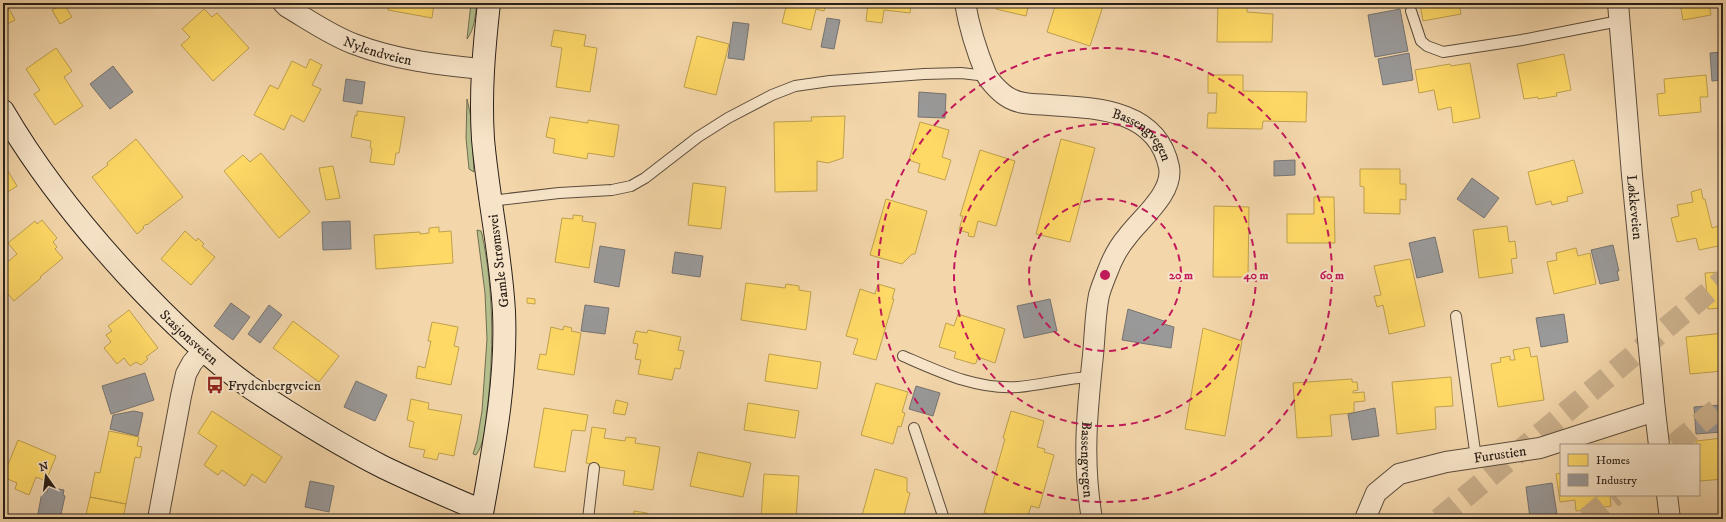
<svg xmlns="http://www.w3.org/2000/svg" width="1726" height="522" font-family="'IM FELL DW Pica',serif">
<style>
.green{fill:#b4bf8d;stroke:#6e6f52}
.homes{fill:#ffd966;stroke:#bfa14f}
.industry{fill:#999;stroke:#777472}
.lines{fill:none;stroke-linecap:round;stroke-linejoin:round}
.motorway-tunnel{stroke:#cbb18d;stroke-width:22;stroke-dasharray:22 11;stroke-linecap:butt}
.service-casing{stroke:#5c4d3c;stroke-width:12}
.minor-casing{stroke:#5c4d3c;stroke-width:22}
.secondary-casing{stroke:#291f18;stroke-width:24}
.service{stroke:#f7e4c8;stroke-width:10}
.minor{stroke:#f7e4c8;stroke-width:20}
.secondary{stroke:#f7e4c8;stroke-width:22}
.ring{fill:none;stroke:#c2185b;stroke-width:2;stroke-dasharray:7 5}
.labels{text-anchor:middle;stroke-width:4;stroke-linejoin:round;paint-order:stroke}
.street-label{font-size:14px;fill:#291f18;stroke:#f7e4c8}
.poi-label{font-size:14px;fill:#291f18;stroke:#f7e4c8;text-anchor:start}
.centre{fill:#c2185b;stroke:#f7e4c8;stroke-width:2}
.ring-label{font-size:12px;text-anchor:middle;font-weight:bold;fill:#c2185b;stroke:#f7e4c8;stroke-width:4;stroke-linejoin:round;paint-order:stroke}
</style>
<rect width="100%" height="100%" fill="#f3d6aa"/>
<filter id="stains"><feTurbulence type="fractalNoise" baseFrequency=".005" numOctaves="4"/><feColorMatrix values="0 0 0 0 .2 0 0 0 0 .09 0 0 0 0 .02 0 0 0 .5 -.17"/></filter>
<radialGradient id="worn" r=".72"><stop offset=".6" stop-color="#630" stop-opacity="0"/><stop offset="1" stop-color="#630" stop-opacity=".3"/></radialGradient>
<path class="green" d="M471 3H477C475 16 475 28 467 39Z
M467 99 471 117 474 172 469 169 466 138Z
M477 230 481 231 482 234C494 292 494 352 487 411 485 425 485 443 476 455L473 454 477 441 482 411 487 339 485 293Z"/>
<path class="homes" d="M3 3H15L8 7 15 20 3 26Z
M390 3H434L432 18 388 10Z
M787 3H826L824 11 816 9 811 30 782 23Z
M868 3H911L910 13 884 10 882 23 866 21Z
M997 3H1029L1026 16 996 9Z
M1056 3H1104L1090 46 1047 32Z
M1218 3H1247V12L1273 14 1272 42H1217Z
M1420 3H1459L1461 14 1423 21Z
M1680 3H1709L1711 15 1683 20Z
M64 4 72 17 60 24 52 10Z
M204 9 212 17 217 13 249 48 213 81 181 45 190 37 182 29Z
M554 30 586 35 584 46 597 48 590 92 556 87 562 48 551 46Z
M697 36 729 44 716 95 684 87Z
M56 48 72 71 64 77 83 106 55 125 34 94 40 90 26 69Z
M1564 54 1571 90 1556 93 1557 96 1538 99V97L1524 99 1517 64Z
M310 59 322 65 312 85 321 89 304 122 291 115 284 130 254 115 270 85 278 89 292 61 306 68Z
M1470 63 1480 118 1453 123 1451 107 1438 110 1434 90 1419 93 1415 70 1450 64 1451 66Z
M1208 75H1243V91L1307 92 1306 122 1263 121 1262 129 1207 128 1208 113H1216L1217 93H1208Z
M1706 75 1708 97H1700L1701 112 1659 116 1657 94 1665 93 1664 79Z
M357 111 405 117 399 153H396L394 165 370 162 372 149 370 148 371 141 351 137 355 115 357 116Z
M845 116 843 158 828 163 817 161V191L775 192 774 122 812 121 811 117Z
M550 117 588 123V120L619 125 614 157 588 153 587 159 553 153 555 139 546 137Z
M920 122 949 130 942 157 951 160 945 180 918 172 920 164 909 160Z
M136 139 183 197 147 225 146 224 143 227 144 228 137 234 92 177 108 165 107 163Z
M1061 139 1095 148 1070 242 1036 234Z
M980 150 1015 161 996 226 978 221 974 237 968 236 969 233 959 230 963 216H960Z
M261 153 310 212 279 238 224 171 243 155 250 162Z
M1574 160 1583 193 1567 197 1568 201 1552 205 1551 201 1536 205 1528 172Z
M3 163 17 186 3 195Z
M333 166 340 198 326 200 319 168Z
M1360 169H1400V184H1406V200L1400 199V214L1364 213V187L1360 186Z
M693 183 726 187 721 229 688 225Z
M1701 189 1703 199H1705L1712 228 1723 225V245L1699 250 1696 238 1677 242 1671 218 1679 216 1677 205 1693 202 1691 192Z
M1314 197H1334L1335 243H1287V214H1314Z
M886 199 927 211 915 254H912L902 264 870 255Z
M1214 206 1249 207 1248 277H1213Z
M573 215 583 216 582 221 596 223 589 268 555 262 562 218 573 219Z
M42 220 57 238 53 242 57 247 55 249 63 258 40 277 41 278 14 301 3 288V266L17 254 8 243 35 221 37 224Z
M1507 226 1509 242 1515 241 1517 258 1511 259 1513 273 1479 278 1473 230Z
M439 227V232L451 231 453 263 376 269 374 235 420 232V234L429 233V228Z
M185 231 196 241 198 238 204 244 202 246 215 257 191 285 161 259Z
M1576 248 1578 256 1590 253 1596 284 1554 294 1547 262 1557 260 1556 253Z
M1410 259 1425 326 1389 334 1383 305 1377 307 1374 296 1381 295 1374 266Z
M1723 272V308L1708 309 1705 273Z
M746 283 785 288 786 284 799 286V290L811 292 806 330 741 320Z
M878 284 895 289 892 299H894L876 360 853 354 858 339 846 336 860 289 875 294Z
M527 298 535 299V304L527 303Z
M129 310 158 348 146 357 148 359 141 365 136 362 130 366 124 358 117 364 104 348 111 342 106 335 112 331 108 326Z
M958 314 1005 329 995 363 978 357 976 363 974 364 954 358 956 352 939 347 946 323 954 326Z
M293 321 339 356 319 382 273 348Z
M432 322 458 327 454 346 459 347 451 385 416 378 418 366 425 368 431 341H428Z
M564 326 572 328 571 331 581 333 574 375 537 369 540 354 546 355 551 327 563 330Z
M1203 328 1242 341 1225 436 1185 429Z
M648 330 681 337 678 350 684 351 680 369 675 368 672 380 638 374 641 360 635 359 638 344 633 343 636 331 647 333Z
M1723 333V371L1690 374 1686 337Z
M1529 347 1531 357 1537 356 1544 400 1498 407 1491 364 1501 362 1500 358 1510 356V360H1515L1513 350Z
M769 354 821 362 817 389 765 381Z
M1451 377 1453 406 1435 407 1436 429 1397 434 1392 382Z
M1352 379V382H1357L1358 390 1353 391V393L1364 392 1365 401 1354 402V413L1330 415 1332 436 1297 438 1293 383Z
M876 383 908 392 902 412 905 413 901 427 898 426 893 444 861 435Z
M411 399 429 403 428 409 462 415 454 456 439 453 437 460 423 457 425 450 409 447 414 422 407 420Z
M616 400 628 403 625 415 613 413Z
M748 403 799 411 795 438 744 430Z
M544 408 588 415 585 431 572 430 565 472 534 467Z
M212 411 282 457 265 483 252 474 245 486 222 470 218 475 204 465 217 446 198 433Z
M1011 411 1044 421 1037 447 1045 449 1044 452 1054 455 1039 508 1031 506 1027 519H1005L984 513 1005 439 1003 438Z
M592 427 606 429 604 438 625 441 626 437 636 438 635 443 660 447 653 490 623 485 625 471 599 467V465L586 463Z
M109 431 139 437 137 446 142 447 140 458 135 457 126 504 90 497 95 472 100 473Z
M1723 438V479L1700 481 1699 445H1696V441Z
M18 440 56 456 46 481 36 477 29 495 15 489 17 483 3 477Z
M698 452 751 463 743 497 690 486Z
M875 469 907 478V492L910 493 904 515 898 514 897 519H861Z
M1561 473V495H1610L1611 506 1576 511 1575 500 1560 502 1556 474Z
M764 474 799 476 796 519H761Z
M90 497 126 504 123 519H85Z
M634 511 647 513 646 519H633Z
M1459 511V519H1437L1436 513Z
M388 515 406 519H387Z
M1290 516 1291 519H1268V518Z"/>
<path class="industry" d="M1400 9 1408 51 1375 57 1368 15Z
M827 18 840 20 834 49 821 47Z
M733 22 749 24 744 60 728 58Z
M1723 52V80L1712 81 1710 53Z
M1409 53 1413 80 1383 85 1378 59Z
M113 66 133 92 110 109 90 84Z
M346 79 365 82 362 104 343 101Z
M919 92 946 94 945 118 918 117Z
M1295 160V175L1274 176V161Z
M1472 178 1499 198 1484 218 1457 199Z
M350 221 351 249 323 250 322 222Z
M1435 237 1443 272 1417 278 1409 243Z
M1613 245 1619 271H1617L1619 280 1600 284 1591 250Z
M600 246 625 250 619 287 594 282Z
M675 252 703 256 700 277 672 273Z
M1050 299 1057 331 1024 338 1017 306Z
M231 303 250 317 233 340 214 326Z
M269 305 282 315 260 343 248 334Z
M585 305 609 308 605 334 581 331Z
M1128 309 1164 321V324L1174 327 1171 348 1122 340Z
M1564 314 1568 342 1541 347 1536 318Z
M145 373 154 400 111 414 102 386Z
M356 381 387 395 375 421 344 407Z
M916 386 940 393 933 416 909 409Z
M1720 405 1722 432 1696 434 1694 407Z
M1375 408 1379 436 1352 440 1348 414Z
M134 411 143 413 138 436 110 429 113 415Z
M310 481 334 486 329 512 305 507Z
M1552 483 1557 514H1554L1555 519H1537V517L1530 518 1526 487Z
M48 487 64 490 63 495 65 496 60 519H37L42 492H47Z"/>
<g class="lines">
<path class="motorway-tunnel" d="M1674 445 1723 404
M1439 519 1723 280
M1586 519 1615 495"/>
<g class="service-casing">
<path id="service" d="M1411 11 1421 41 1427 46 1443 52 1522 40 1619 21
M490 201 559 193 612 190 631 186 645 178 698 137 728 118 772 95 795 86 830 81 924 74 961 73 987 76
M1456 316 1476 458
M903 356C940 372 977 390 1018 387 1042 385 1066 378 1091 377
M914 428 944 519
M588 519 594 468"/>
</g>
<g class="minor-casing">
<g id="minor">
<path id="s1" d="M283 3 287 7C309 20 330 35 354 44 396 60 439 65 483 69"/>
<path id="s2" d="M965 3C969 26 977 52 986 74 989 81 1000 92 1006 96 1019 105 1035 104 1049 105 1096 108 1157 109 1169 167 1174 193 1140 219 1127 237 1121 244 1115 254 1111 263 1107 273 1102 284 1099 295 1095 314 1095 335 1093 355 1087 412 1082 461 1092 519"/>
<path id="s3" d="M1618 3 1632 175 1655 411 1659 445"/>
<path d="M1667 495 1670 519"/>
<path d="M158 519 181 396 186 374 192 363 203 350"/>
<path id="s4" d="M1365 519 1376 493 1399 474 1446 462 1540 448 1655 411"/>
</g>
</g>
<g class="secondary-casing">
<g id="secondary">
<path id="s5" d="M3 111C38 171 81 225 128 276 166 317 206 356 251 388 293 416 338 444 383 467 416 483 449 497 482 511"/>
<path d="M481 519C493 451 507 382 504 312 501 254 488 197 483 139 480 93 484 48 489 3"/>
</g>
</g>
<use href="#service" class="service"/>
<use href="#minor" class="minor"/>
<use href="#secondary" class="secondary"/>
</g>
<g class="ring">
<circle cx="1105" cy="275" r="76"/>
<circle cx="1105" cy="275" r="151"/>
<circle cx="1105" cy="275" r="227"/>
</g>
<defs>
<g id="bus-bare" transform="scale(1.38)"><path d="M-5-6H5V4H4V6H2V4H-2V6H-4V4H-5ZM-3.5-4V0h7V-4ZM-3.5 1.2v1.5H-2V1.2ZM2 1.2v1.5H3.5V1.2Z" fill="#8f2418" stroke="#f7e4c8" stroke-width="2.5" paint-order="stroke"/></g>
</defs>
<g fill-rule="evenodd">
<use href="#bus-bare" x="215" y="385"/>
</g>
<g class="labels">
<g class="street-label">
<text dy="5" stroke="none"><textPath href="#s1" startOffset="107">Nylendveien</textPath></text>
<text dy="5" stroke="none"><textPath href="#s2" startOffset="251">Bassengvegen</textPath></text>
<text dy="5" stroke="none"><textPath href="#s3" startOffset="205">Løkkeveien</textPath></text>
<text transform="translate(498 261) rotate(-97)" y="5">Gamle Strømsvei</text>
<text dy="5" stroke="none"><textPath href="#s5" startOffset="294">Stasjonsveien</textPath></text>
<text dy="5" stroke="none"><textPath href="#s4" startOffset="161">Furustien</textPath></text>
<text dy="5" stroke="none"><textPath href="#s2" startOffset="610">Bassengvegen</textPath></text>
</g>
<g class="poi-label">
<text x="228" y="390">Frydenbergveien</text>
</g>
</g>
<circle cx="1105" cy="275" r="6" class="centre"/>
<g class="ring-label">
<text x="1181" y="279">20 m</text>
<text x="1256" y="279">40 m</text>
<text x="1332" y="279">60 m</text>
</g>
<rect width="1726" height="522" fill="none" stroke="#f3d6aa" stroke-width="16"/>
<rect x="4" y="4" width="1718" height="514" fill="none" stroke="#291f18" stroke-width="2"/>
<rect x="8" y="8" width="1710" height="506" fill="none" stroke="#291f18"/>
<rect x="1560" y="444" width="140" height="52" fill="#f7e4c8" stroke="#a59582"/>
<rect x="1568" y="454" width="20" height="12" fill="#ffd966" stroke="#a59582"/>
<text x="1596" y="464" font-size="12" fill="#291f18">Homes</text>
<rect x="1568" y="474" width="20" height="12" fill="#999999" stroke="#a59582"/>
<text x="1596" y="484" font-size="12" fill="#291f18">Industry</text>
<g transform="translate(46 476) rotate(346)" stroke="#f7e4c8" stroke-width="3" paint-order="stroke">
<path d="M0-3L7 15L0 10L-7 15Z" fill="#291f18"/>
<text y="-6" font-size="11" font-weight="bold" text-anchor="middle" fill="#291f18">N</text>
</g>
<rect width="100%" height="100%" filter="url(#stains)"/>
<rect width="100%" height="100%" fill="url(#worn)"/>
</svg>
